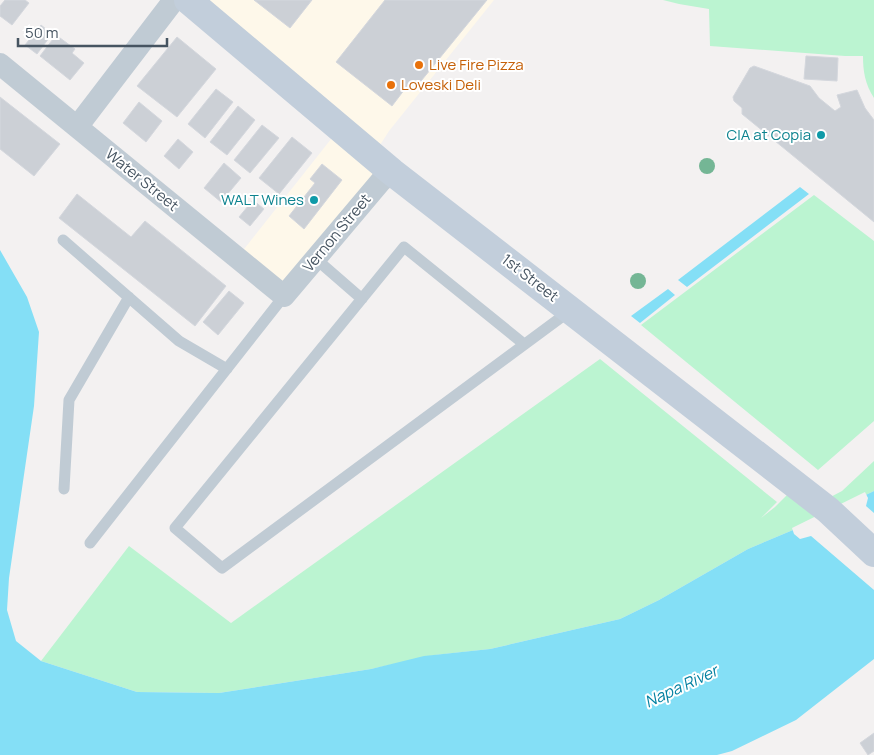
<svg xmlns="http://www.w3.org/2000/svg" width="874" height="755" font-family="Manrope,sans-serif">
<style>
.commercial{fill:#fef8ea}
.green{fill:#bbf4d1}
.water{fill:#84dff6}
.pier{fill:#f3f1f1}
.building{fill:#ccd0d6;stroke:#d4d7dd}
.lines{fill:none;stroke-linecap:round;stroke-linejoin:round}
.lane{stroke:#c0cbd4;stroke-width:11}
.street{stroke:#c0cbd4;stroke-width:22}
.secondary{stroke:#c2cedb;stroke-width:28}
.tree{fill:#74b695}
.food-dot{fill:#e8710a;stroke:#fff;stroke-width:2}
.culture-dot{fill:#0f9aa8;stroke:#fff;stroke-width:2}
.labels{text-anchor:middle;stroke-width:4;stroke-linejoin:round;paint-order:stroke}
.food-label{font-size:15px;fill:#c56008;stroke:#fff;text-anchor:start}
.culture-label{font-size:15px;fill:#0d838f;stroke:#fff;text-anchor:end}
.street-label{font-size:15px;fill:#465461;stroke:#fff}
.water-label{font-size:16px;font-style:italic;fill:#0380a1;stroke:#fff}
</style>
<rect width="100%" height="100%" fill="#f3f1f1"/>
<path class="commercial" d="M186 0H494L389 131 373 156 392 172 284 296 237 258 339 129Z"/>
<path class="green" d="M663 0H874V98C865 84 863 71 863 56H845L710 46 709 9 679 4Z
M814 195 874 241V421L818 470 641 325Z
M600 359 777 502 761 518 775 507 796 486 819 503 842 491 874 461V491L793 530 748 549 659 600 620 619 490 649 435 655 371 669 219 693 137 692 41 661 129 546 231 623Z"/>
<path class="water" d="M800 187 809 194 687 287 678 280Z
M0 250 27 297 39 332 34 406 9 578 7 610 16 641 41 661 137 692 219 693 371 669 424 656 490 649 620 619 659 600 748 549 793 530 874 491V659L796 720 732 751 717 755H0Z
M668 289 675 295 640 323 631 316Z"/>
<path class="pier" d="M865 492 868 498 866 506 874 513V590L811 536 800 539 794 534 792 528Z"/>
<path class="building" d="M5 0H25L29 3 12 25 0 16V6Z
M254 0H312L290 28Z
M385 0H487L417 86 411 81 392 106 336 62Z
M41 25 52 34 37 54 25 45Z
M56 35 75 49 72 53 84 63 70 80 40 56Z
M177 37 216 69 177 117 137 86Z
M806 56 838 58 837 81 804 79Z
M754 66 810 86 819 98 835 111 841 107 837 95 857 90 865 108 874 120V222L742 114V108L734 101 733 97 750 68Z
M216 89 233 102 205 138 188 124Z
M0 97 60 144 34 176 0 149Z
M139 102 162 121 146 142 123 123Z
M238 106 255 120 227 155 210 142Z
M262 125 279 138 250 173 234 160Z
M292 137 312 153 279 194 259 178Z
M178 139 193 152 179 169 164 156Z
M224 163 241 178 221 202 204 188Z
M322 164 342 180 304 229 289 216 315 183 310 179Z
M77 194 131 237 145 221 226 286 195 326 59 218Z
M253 200 264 209 250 226 239 217Z
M229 291 244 303 218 335 203 322Z
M874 733V751L868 755 860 743Z"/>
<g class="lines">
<path class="lane" d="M63 240 179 341 227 369
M316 259 362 299
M524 344 404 247 175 528 222 568 571 310
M64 489 69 400 129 297
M90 543 284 296"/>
<path class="street" d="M0 64 284 296 381 181 392 172
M77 127 174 0"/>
<path class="secondary" d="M188 0 392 172 828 510 874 553"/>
</g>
<g class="tree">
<circle cx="707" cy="166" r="8"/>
<circle cx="638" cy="281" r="8"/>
</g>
<g class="food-dot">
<circle cx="419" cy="65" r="5"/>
<circle cx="391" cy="85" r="5"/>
</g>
<g class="culture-dot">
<circle cx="821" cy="135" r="5"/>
<circle cx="314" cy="200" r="5"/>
</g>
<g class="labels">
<g class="food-label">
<text x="429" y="70">Live Fire Pizza</text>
<text x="401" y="90">Loveski Deli</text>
</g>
<g class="culture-label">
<text x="811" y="140">CIA at Copia</text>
<text x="304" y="205">WALT Wines</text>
</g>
<g class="street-label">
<text transform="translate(142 180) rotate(39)" y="5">Water Street</text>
<text transform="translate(337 233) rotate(-50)" y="5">Vernon Street</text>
<text transform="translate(530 278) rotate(38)" y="5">1st Street</text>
</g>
<g class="water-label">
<text transform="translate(681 686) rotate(-25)" y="6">Napa River</text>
</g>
</g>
<path d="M18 38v8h149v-8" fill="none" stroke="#465461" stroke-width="2.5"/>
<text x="25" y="38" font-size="15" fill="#465461" stroke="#ffffff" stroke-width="4" paint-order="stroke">50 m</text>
</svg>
